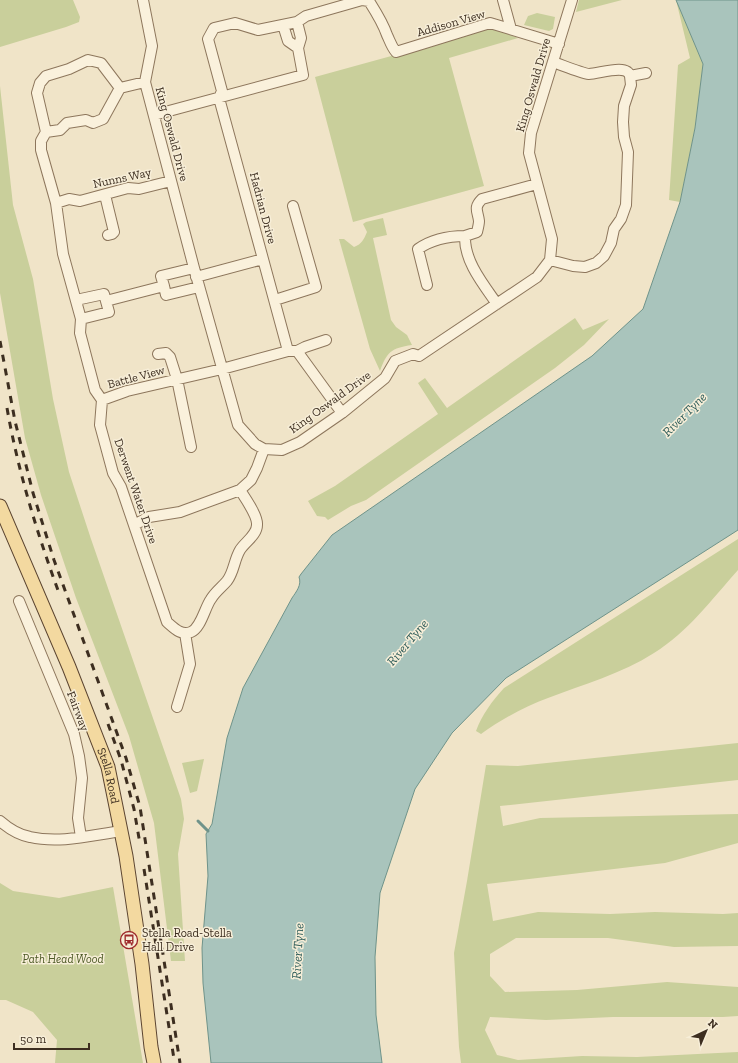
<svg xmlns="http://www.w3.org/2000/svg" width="738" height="1063" font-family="'Zilla Slab',serif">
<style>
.green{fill:#c9cf9b}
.water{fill:#a9c4bc;stroke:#6f938a}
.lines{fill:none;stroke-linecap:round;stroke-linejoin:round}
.stream{stroke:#6f938a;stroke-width:3}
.minor-casing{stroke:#8d765c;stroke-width:12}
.major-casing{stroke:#5b4430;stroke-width:15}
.minor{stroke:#faf1dc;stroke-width:10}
.major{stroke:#f3d9a0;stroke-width:13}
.rail{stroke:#3d2e20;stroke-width:3;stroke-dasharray:7 7;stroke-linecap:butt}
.labels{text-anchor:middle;stroke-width:3;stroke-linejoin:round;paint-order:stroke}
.street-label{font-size:12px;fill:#3d2e20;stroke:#f7eed8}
.poi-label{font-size:12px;fill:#3d2e20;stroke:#f7eed8;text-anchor:start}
.park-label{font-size:12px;font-style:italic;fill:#4d5a26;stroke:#f7eed8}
.water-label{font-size:13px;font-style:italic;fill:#2f5d5a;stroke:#f7eed8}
</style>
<rect width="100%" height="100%" fill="#f0e4c8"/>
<path class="green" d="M0 0H73L80 17 79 22 66 27 0 47Z
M579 0H622L576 12Z
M676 0 703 64 695 128 680 202 669 200 678 65 690 58Z
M537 13 555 17 553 29 549 31 524 25 528 16Z
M493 28 518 38 449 58 484 186 353 222 315 77Z
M0 86 13 205 33 279 53 399 69 472 91 539 181 799 184 819 178 854 185 961H171L154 823 129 736 76 598 41 495 25 438 0 293Z
M383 218 387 235 373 238 391 320 396 327 407 335 412 345C391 348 387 352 380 371L370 349 339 239H344L354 247C362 244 364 239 367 232L363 224 366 222Z
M575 318 583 330 609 319 584 345 555 368 366 500 351 506 328 520 325 517 317 516 308 501 335 486 438 414 418 383 425 378 447 408Z
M738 539V570C712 599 688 632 654 653 621 674 584 684 548 698 526 706 500 720 481 734L476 731C482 715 492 701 504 688Z
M738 743V780L500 806 503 826 540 818 738 814V843L665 863 487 884 493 921 538 912 610 914 655 912 723 914 738 913V946L674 947 608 938H516L490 954V976L505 992 577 990 667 982 738 987V1016L723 1017H613L546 1020 490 1017 485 1030 497 1055 518 1060 582 1056 637 1057 738 1052V1063H461L459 1047 454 953 467 881 486 765 518 766Z
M204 759 197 791 190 793 182 763Z
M0 883 13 891 59 898 113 887 143 1063H55L57 1040 33 1012 6 1000H0Z"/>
<path class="water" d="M676 0H738V530L506 678 452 733 415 789 380 893 375 957 376 1015 382 1063H211L203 983 202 948 208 876 206 834 212 824 227 738 243 688 292 598C296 592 302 585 299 577L301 574 332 535 592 356 643 309 680 202 695 128 703 64Z"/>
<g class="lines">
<path class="stream" d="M198 821 208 831"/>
<g class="minor-casing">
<path id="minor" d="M143 0 152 46 145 82 194 268 238 425 255 444 264 449 282 450 300 442 342 413 385 378 395 361 413 354 419 356 537 277 550 260 552 239 529 153 531 133 572 0
M503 0 511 29
M283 25 288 41 298 48
M553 62C562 65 581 73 589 74 599 74 627 63 630 76L646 73
M120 88 101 63 88 60 69 69 46 76 40 83 37 93 46 132 41 141V150L56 203 63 254 81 319 80 333 95 390 102 400 100 425 113 473 121 487 167 622C174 628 181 636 191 632 201 628 205 607 211 599 215 592 222 587 227 581 234 572 234 560 240 550 245 542 257 535 257 525 258 516 245 498 240 490
M154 115 303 75 298 48 301 38 297 22 306 16 362 0 369 1C376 12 383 23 387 35 390 41 391 46 396 52L490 23 559 44
M46 132 60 130 67 123 86 120 93 123 103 119 120 88 145 82
M105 195 114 232 112 234 108 235
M56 203 69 199 80 201 128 188 139 189 171 181
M263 259 288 351
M550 260 573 266 585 267 596 263 604 256 611 243 614 229 621 219 626 205 628 152 624 137 623 122 624 106 631 85 630 76
M196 277 263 259 219 98 222 91 208 39 214 28 235 23 258 30 297 22
M427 285 418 249C431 240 449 236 465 236
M164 286 161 276 194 268
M76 300 104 294 109 312 81 319
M275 300 316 287 293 206
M106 301 164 286 166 295 199 287
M497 304C483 284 464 261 465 236L477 232C478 228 479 224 479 221 478 211 473 208 482 199L537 184
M297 351 305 347 326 340
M158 354 166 353 170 357 177 379 191 447
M102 400 127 391 222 369 288 351H297L342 413
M134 525 149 517 180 512 240 490 251 480 257 468 264 449
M19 601 74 734 79 756 82 778 78 818 81 837
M177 707 190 664 185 633
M0 821C8 828 19 835 30 837 60 844 92 835 122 831"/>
</g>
<g class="major-casing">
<g id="major">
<path id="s1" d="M0 506 69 667 108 767 126 856 142 964 151 1047 154 1063"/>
</g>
</g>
<use href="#minor" class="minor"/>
<use href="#major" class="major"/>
<path class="rail" d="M0 341 15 421 33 493 54 560 126 758 140 807 180 1063
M7 408C18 471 37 533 59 593
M108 724 121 760 134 809 140 844
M144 869 174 1059"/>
</g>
<defs>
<g id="bus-ring" transform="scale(0.9)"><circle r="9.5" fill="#f7eed8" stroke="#9e2a2b" stroke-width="1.5"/><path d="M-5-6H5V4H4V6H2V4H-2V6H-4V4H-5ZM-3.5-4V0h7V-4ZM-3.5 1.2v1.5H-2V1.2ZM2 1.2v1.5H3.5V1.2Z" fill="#9e2a2b"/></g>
</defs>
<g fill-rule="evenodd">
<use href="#bus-ring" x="129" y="940"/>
</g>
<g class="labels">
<g class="street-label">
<text transform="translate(451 23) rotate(-16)" y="4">Addison View</text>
<text transform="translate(533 85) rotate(-74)" y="4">King Oswald Drive</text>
<text transform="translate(172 134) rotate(75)" y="4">King Oswald Drive</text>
<text transform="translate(122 178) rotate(-12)" y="4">Nunns Way</text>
<text transform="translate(263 208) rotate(75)" y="4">Hadrian Drive</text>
<text transform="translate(136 377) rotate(-15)" y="4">Battle View</text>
<text transform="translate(330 402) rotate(-36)" y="4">King Oswald Drive</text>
<text transform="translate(136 491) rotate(71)" y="4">Derwent Water Drive</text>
<text transform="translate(78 711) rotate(69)" y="4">Fairway</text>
<text dy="4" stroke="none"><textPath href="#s1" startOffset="291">Stella Road</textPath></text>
</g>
<g class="poi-label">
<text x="142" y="937">Stella Road-Stella<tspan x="142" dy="14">Hall Drive</tspan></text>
</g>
<g class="park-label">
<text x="63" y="963">Path Head Wood</text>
</g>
<g class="water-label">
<text transform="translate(684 414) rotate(-45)" y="5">River Tyne</text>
<text transform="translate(407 642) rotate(-50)" y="5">River Tyne</text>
<text transform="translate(297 951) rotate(-87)" y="5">River Tyne</text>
</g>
</g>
<g transform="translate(706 1031) rotate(44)" stroke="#f7eed8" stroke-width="3" paint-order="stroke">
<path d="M0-3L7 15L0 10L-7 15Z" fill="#3d2e20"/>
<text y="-6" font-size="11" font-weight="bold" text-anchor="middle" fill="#3d2e20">N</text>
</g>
<path d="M14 1043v6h75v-6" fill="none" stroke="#3d2e20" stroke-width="2"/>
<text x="20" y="1043" font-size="12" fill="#3d2e20" stroke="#f7eed8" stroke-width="3" paint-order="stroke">50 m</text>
</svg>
